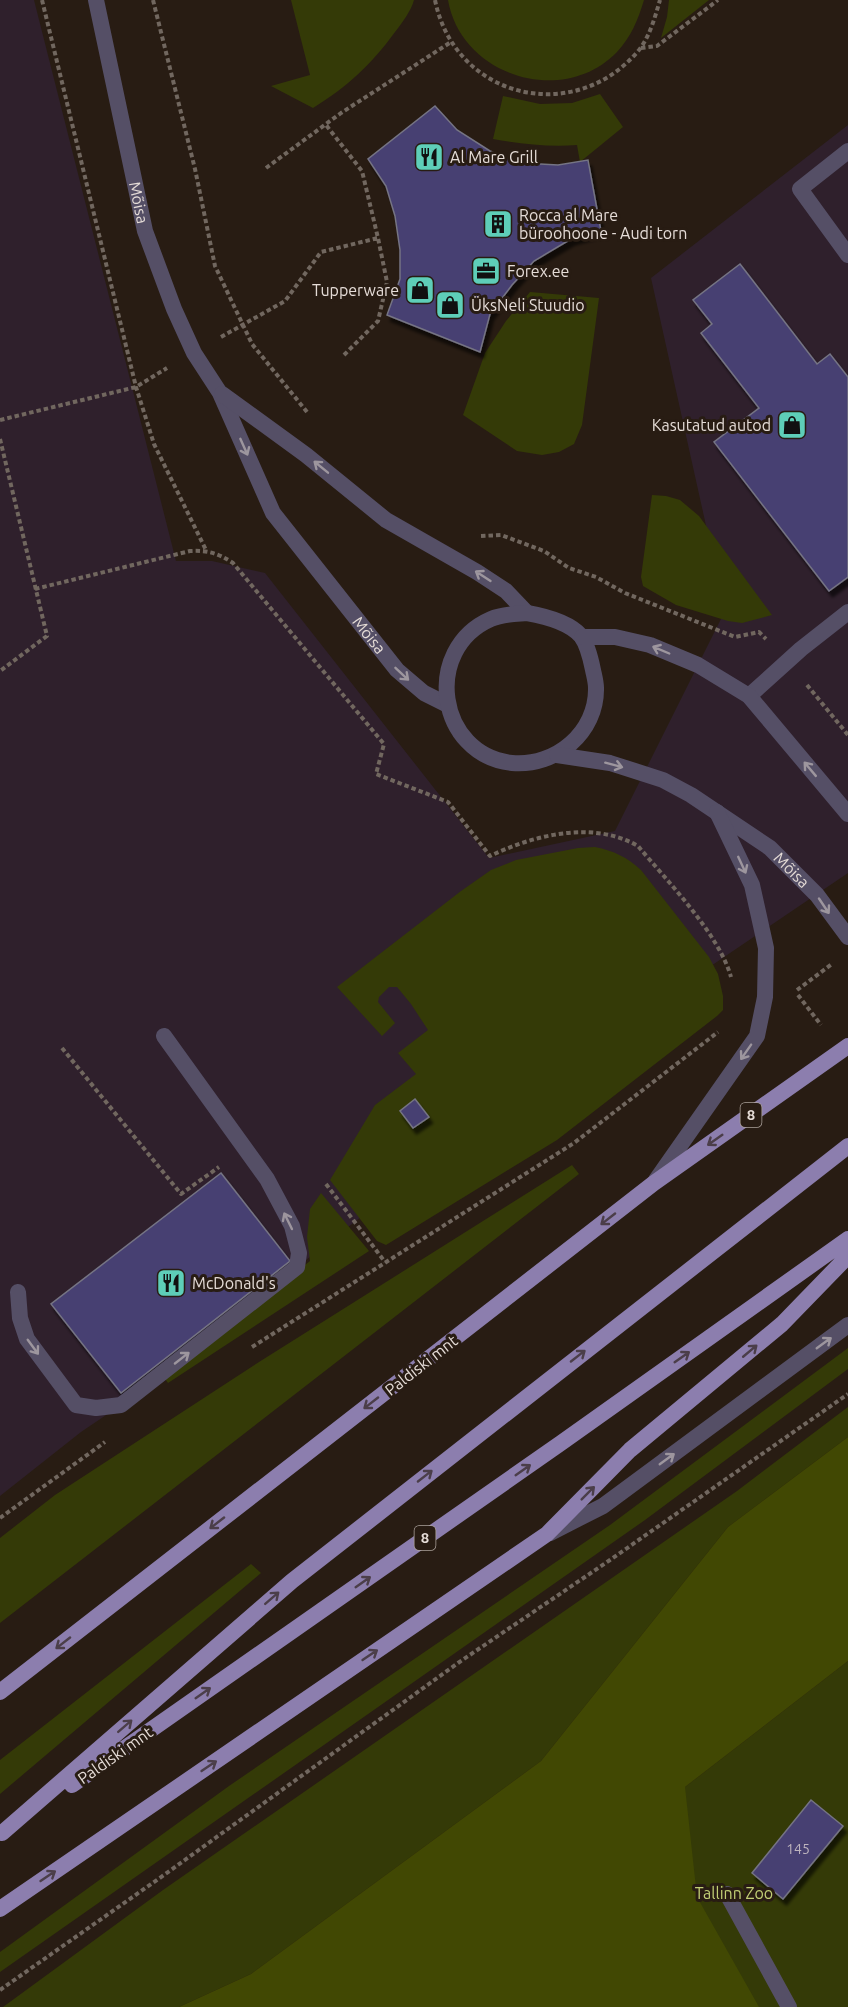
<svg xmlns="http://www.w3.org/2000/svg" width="848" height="2007" font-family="Ubuntu,sans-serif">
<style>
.commercial{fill:#2f202c}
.green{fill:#343a07}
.forest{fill:#414803}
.building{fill:#473f72;stroke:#757484;stroke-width:1.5;filter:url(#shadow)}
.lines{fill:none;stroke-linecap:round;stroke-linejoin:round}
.path{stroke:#71675f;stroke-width:4;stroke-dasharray:4.5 3;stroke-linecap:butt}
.service{stroke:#554f66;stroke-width:16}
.minor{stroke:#554f66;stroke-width:16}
.primary{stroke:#8c7eae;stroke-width:16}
.oneway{stroke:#9d969e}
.oneway2{stroke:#4b3e49}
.labels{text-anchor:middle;stroke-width:6;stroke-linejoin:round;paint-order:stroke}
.number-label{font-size:14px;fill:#beb5be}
.shield{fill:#281c13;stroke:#aca29c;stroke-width:1.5}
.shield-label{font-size:15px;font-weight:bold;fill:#e5dcd7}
.poi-label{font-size:16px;fill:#e5dcd7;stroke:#281c13;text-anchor:start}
.street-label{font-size:16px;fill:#e5dcd7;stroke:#281c13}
.park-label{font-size:16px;fill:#c2cf75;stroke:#281c13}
</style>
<defs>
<filter id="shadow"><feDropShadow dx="3.5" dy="6" stdDeviation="1.5" flood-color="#0009"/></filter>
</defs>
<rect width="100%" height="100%" fill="#281c13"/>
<path class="commercial" d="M0 0H34L176 561H212L265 573 489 858 615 831 725 611 651 278 848 125V873L491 1115 121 1405 81 1432 0 1496Z"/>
<path class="green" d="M291 0H414C411 11 402 23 395 32 371 65 347 87 313 108L271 86 310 75Z
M448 0H644C638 20 631 37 617 52 563 108 461 76 448 0Z
M669 0H709L661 38 667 17Z
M600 94 623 127 580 162 577 145C548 147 522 144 493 139L503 96 540 104 572 103Z
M530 292 599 298 582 425 574 444 559 452 542 455 517 451 463 415 485 353 506 321Z
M652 495 666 496 680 500 699 516 772 615 742 623 728 621 676 605 643 586 641 577Z
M595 847C614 851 627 857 641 870L709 957 718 974 723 996V1010L717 1016 557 1140 386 1245 377 1241 330 1180 375 1105 416 1074 398 1053 428 1030 411 1004 397 987H389L379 997 378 1002 395 1023 382 1036 337 987 461 891 491 870 516 860 578 848Z
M572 1165 579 1174 0 1623V1538L55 1495 259 1362Z
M321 1193 369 1251 168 1383 163 1376 310 1261 307 1237 310 1209Z
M848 1348V1369L645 1520 0 1972V1952L229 1786 610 1525Z
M848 1407V1437L728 1527 541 1761 251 1974 179 2007H3L163 1890 737 1491Z
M251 1564 261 1573 0 1794V1760Z
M848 1661V2007H395L685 1787Z"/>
<path class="forest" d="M848 1437V1661L685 1787 697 1897 759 2007H179L251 1974 541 1761 728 1527Z"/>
<path class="building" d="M435 106 457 130 490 151 522 163 558 165 588 160 601 231 571 239 534 261 512 285 490 314 480 352 387 315 400 279V250L395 216 386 186 368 159Z
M740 264 817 364 830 354 848 377V577L829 591 714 442 759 408 701 333 712 324 693 300Z
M415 1099 429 1117 413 1128 400 1111Z
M221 1173 290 1261 121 1393 51 1304Z
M811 1800 843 1826 783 1899 752 1873Z"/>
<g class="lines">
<path class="path" d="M42 0 136 387 154 444 206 550
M153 0 195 169 215 266 252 344 307 412
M435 0C455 99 575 127 639 50 650 36 655 17 660 0
M641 48 657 46 718 0
M266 168 341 113 451 42
M221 337 285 301 321 252 378 238 362 171 326 125
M344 355 378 321 387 282 378 238
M0 420 136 387 167 368
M0 439 47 636 0 671
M481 536 501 535 544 551 569 568 596 577 625 593 735 637 759 632 766 639
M35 589 190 551C207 550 218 553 233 563L384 744 376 774 448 802 490 856C534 835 593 820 638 846 668 882 719 934 731 977
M807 685 848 735
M797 990 832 964
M798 995 821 1025
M62 1048 181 1194 219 1167
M326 1184 385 1262
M252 1347 574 1143 718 1032
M0 1518 105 1442
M0 1990 164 1875 458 1663 610 1560 848 1394"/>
<path class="service" d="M848 151 800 189 848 255
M749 696 801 649 848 612
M18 1292 20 1318 27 1339 76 1405 96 1408 121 1405 297 1267 299 1253 292 1226 267 1179 164 1036
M550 1533 603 1506 848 1325
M727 1894 789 2007"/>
<g class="minor">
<path id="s1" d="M96 0 145 231 174 309 194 353 220 393 273 513 397 670 424 693 448 705"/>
<path d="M222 394 306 455 386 520 477 572 506 591 527 613"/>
<path d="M527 613C544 616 569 622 581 636 587 644 591 660 593 670 594 675 596 682 596 688 597 732 556 767 512 763 437 755 422 649 491 619 502 614 515 614 527 613Z"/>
<path d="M582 637H615L650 645 698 665 749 696 848 814"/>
<path id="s2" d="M557 755 610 763 663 780 691 795 770 848 817 895 848 937"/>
<path d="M656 1180 757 1036 765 997 766 948 752 885 717 812"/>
</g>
<path class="primary" d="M0 1692 654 1183 848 1046
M72 1785 561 1443 848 1239
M2 1833 292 1581 848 1146
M0 1909 547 1534 630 1450 782 1324 848 1256"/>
</g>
<defs><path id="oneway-shaft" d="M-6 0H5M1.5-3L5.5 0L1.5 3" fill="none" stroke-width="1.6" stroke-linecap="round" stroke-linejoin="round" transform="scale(1.5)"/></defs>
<g class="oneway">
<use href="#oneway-shaft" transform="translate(244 447) rotate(66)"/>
<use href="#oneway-shaft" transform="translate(321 467) rotate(-141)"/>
<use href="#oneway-shaft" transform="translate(483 576) rotate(-147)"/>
<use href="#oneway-shaft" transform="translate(661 650) rotate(-157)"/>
<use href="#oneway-shaft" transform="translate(402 674) rotate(43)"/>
<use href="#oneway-shaft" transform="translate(614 765) rotate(15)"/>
<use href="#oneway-shaft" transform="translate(810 769) rotate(-130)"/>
<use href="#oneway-shaft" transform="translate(742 865) rotate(65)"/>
<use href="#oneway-shaft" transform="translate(824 906) rotate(56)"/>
<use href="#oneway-shaft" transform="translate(746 1052) rotate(125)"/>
<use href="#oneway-shaft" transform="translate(288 1221) rotate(-116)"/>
<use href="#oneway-shaft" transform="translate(824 1343) rotate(-36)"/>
<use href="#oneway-shaft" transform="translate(33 1347) rotate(54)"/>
<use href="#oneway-shaft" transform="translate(182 1358) rotate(-38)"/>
<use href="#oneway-shaft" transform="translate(667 1459) rotate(-36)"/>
</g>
<g class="oneway2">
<use href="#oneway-shaft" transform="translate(715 1140) rotate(145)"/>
<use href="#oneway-shaft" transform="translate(608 1219) rotate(142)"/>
<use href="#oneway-shaft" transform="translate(750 1351) rotate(-40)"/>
<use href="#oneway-shaft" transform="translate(578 1356) rotate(-38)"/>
<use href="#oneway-shaft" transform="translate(682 1357) rotate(-35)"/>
<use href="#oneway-shaft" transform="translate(371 1403) rotate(142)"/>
<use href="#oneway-shaft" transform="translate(523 1470) rotate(-35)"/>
<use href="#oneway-shaft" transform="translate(425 1476) rotate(-38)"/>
<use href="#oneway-shaft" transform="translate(588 1493) rotate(-45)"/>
<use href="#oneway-shaft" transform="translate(217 1523) rotate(142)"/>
<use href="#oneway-shaft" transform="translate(363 1582) rotate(-35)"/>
<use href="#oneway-shaft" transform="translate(272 1598) rotate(-41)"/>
<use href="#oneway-shaft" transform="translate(63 1643) rotate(142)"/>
<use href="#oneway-shaft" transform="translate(370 1655) rotate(-34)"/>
<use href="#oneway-shaft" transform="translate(203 1693) rotate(-35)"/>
<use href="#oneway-shaft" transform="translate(125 1726) rotate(-41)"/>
<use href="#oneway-shaft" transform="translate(209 1766) rotate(-34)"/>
<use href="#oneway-shaft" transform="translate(48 1876) rotate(-34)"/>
</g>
<defs>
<g id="restaurant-square" transform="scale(1.5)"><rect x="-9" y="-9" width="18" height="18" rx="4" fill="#5eceb8" stroke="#281c13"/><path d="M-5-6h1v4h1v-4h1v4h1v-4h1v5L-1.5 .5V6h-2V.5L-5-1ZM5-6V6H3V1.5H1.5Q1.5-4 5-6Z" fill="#111"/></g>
<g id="building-square" transform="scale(1.5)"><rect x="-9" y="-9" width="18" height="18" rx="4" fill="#5eceb8" stroke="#281c13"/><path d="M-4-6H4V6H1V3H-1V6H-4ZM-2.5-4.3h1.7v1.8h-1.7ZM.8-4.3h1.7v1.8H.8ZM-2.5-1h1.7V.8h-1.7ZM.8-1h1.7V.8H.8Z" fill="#111"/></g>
<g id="office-square" transform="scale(1.5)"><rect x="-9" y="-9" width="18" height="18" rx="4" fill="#5eceb8" stroke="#281c13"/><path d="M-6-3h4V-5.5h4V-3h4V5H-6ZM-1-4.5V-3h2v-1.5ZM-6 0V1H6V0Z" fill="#111"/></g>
<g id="shop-square" transform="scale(1.5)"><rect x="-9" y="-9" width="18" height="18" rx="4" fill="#5eceb8" stroke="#281c13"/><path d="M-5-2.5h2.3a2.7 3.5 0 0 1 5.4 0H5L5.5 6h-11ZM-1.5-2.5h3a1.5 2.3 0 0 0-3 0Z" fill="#111"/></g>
</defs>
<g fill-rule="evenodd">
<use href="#restaurant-square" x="429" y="157"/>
<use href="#building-square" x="498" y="224"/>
<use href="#office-square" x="486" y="271"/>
<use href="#shop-square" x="420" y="290"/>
<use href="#shop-square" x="450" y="305"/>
<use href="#shop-square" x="792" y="425"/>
<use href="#restaurant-square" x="171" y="1283"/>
</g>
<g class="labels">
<g class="number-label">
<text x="798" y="1854">145</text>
</g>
<g class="shield">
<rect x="740.5" y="1103" width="21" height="24" rx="4.5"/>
<rect x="414.5" y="1526" width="21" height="24" rx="4.5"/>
</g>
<g class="shield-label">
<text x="751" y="1120">8</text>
<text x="425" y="1543">8</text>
</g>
<g class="poi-label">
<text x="450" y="163">Al Mare Grill</text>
<text x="519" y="221">Rocca al Mare<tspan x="519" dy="18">büroohoone - Audi torn</tspan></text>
<text x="507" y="277">Forex.ee</text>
<text x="399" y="296" text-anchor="end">Tupperware</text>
<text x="471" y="311">ÜksNeli Stuudio</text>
<text x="771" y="431" text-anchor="end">Kasutatud autod</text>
<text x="192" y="1289">McDonald's</text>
</g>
<g class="street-label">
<text dy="6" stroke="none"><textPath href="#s1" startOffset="207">Mõisa</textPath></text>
<text dy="6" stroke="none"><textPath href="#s1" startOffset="702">Mõisa</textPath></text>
<text dy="6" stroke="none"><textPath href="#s2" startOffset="267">Mõisa</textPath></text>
<text transform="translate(421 1365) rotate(-38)" y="6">Paldiski mnt</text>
<text transform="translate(115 1755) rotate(-35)" y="6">Paldiski mnt</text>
</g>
<g class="park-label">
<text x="734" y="1899">Tallinn Zoo</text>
</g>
</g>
</svg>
